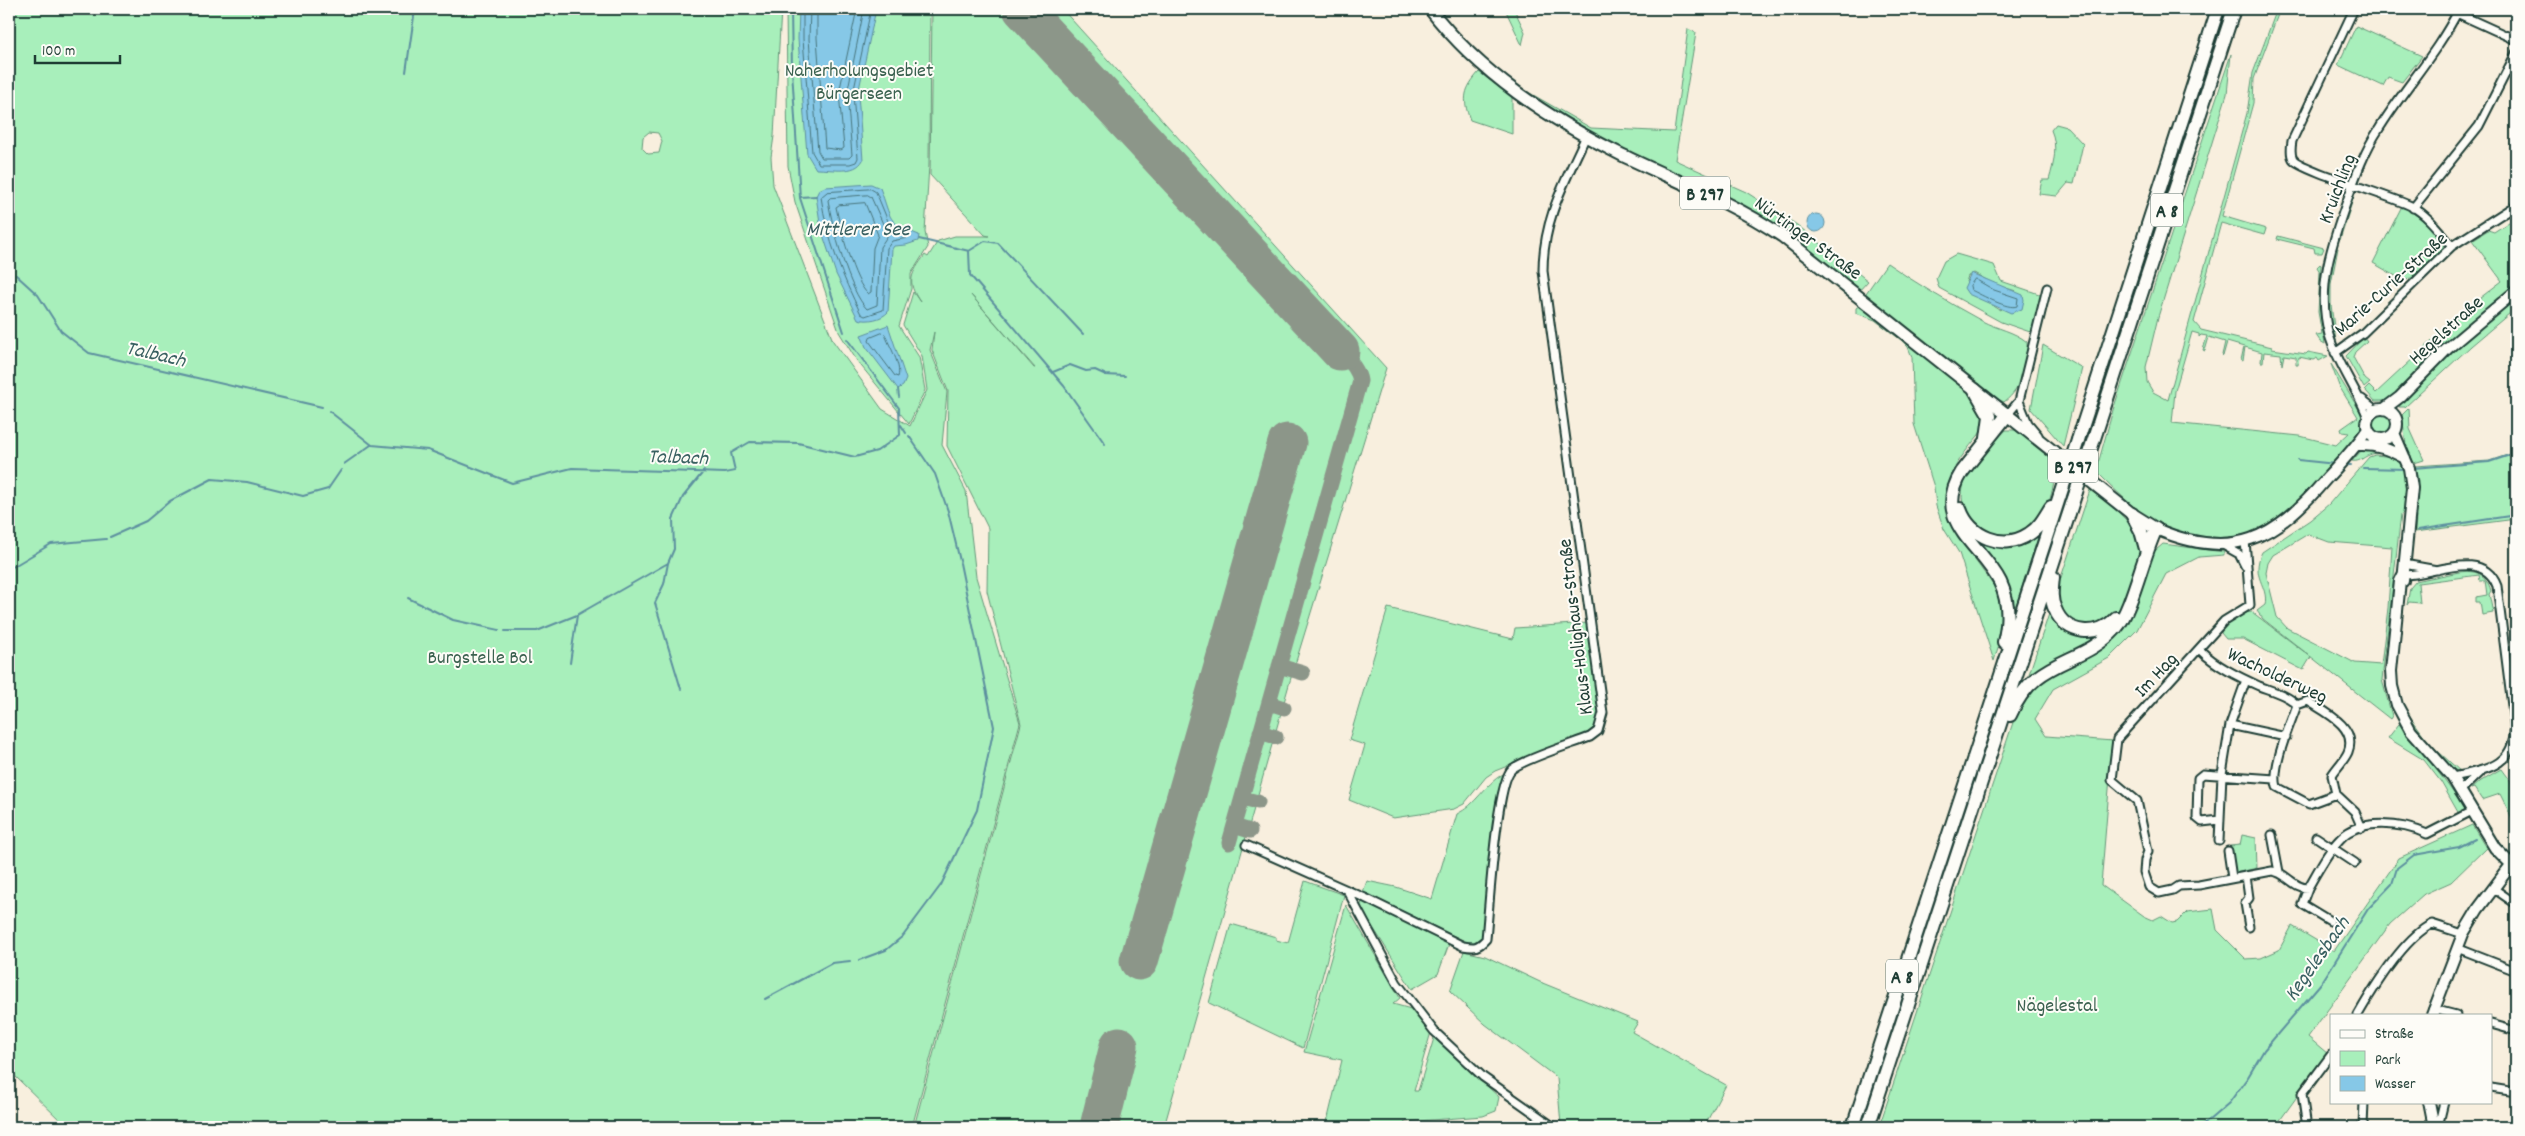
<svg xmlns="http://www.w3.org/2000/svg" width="2525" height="1136" font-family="Dekko,sans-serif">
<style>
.green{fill:#a8efbb;stroke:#649678;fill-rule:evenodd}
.water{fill:#86c8e7;stroke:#5d909f}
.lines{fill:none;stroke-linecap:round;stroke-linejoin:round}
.shore{stroke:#48757c;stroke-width:1}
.stream{stroke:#5d909f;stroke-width:2}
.taxiway{stroke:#8c9689;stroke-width:15}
.runway{stroke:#8c9689;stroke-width:39}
.street-casing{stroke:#1f3d34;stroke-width:11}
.secondary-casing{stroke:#1f3d34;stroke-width:14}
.primary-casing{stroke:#1f3d34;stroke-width:15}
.highway-casing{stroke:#1f3d34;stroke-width:16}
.street{stroke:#fdfcf7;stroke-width:7}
.secondary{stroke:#fdfcf7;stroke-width:10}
.primary{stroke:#fdfcf7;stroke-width:11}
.highway{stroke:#fdfcf7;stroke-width:12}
.highway-bridge-casing{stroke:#1f3d34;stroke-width:16;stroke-linecap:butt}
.highway-bridge{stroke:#fdfcf7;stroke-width:12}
.labels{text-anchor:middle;stroke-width:4;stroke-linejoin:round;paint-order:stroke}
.shield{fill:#fdfcf7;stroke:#62766e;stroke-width:1}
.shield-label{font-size:19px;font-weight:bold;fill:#1f3d34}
.park-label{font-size:20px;fill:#3a614f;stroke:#fdfcf7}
.street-label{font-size:20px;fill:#1f3d34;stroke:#fdfcf7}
.water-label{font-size:21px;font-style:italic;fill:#396061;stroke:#fdfcf7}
</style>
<rect width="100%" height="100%" fill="#f8efde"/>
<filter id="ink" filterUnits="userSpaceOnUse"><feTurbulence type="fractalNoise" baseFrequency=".02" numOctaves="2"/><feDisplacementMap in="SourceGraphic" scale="10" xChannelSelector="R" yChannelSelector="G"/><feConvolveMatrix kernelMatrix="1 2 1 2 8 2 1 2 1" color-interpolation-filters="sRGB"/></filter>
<g filter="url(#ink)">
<path class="green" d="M9 9H781L774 136 771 157 773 185 833 341 882 409 910 426 927 390 922 356 903 325 913 292 920 302C906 281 911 274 925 255L928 257 938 241 955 236H989L985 235 930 175 932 9H1062L1386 368 1290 681 1164 1127H914L1021 724 987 591 988 528 947 446 948 391 932 350 934 332 930 350 947 392 942 445 966 491 976 577 1020 723 912 1127H67L14 1075 9 1066ZM649 132 658 133 662 141 659 153 648 154 642 148 643 137ZM971 295 1035 368H1034Z
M786 9H930L929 165 925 232 928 247 911 274V289L899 326 919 357 925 390 909 424 857 361 839 332 795 202 788 166Z
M1505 9H1514L1525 32 1522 45Z
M2277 9H2280L2254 79 2253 103 2222 216 2266 229 2264 235 2221 223 2194 322 2201 330 2272 347V349L2306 354 2308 352 2328 356 2319 361 2317 358 2313 360 2299 357 2298 365H2296V357L2284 355 2282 365 2281 354 2264 352 2263 362H2261L2262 352 2245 347 2243 361 2241 360 2244 347 2227 342 2223 356 2222 355 2225 342 2209 337 2205 351 2203 350 2207 336 2201 335 2199 337V334L2192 332 2175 391 2172 423 2300 436 2336 445 2349 433 2342 432 2341 429 2358 417 2339 386 2331 364 2361 413 2364 411V428C2319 484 2262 564 2178 531 2166 526 2151 521 2140 512 2125 500 2110 485 2096 471L2113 410 2231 54 2227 94 2158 317 2146 367 2147 382 2153 392 2168 400 2247 113 2253 73Z
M2356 26 2422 56 2402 82 2388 77 2383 86 2338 65Z
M1688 29 1696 33 1675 160 1746 192 1797 225 1868 281 1858 292 1812 255 1589 133 1520 91 1521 88 1591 128 1674 132Z
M1479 72 1512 97V134L1470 120C1462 98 1464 89 1479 72Z
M2056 124 2067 127 2083 144 2074 184 2068 183 2057 196 2039 194 2042 180H2049C2054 163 2058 146 2051 130Z
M2353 194 2354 196 2340 240 2339 237Z
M2402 206C2416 215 2440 229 2444 247L2412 278 2401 279 2373 263Z
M2515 218 2516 285C2469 320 2430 360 2390 401H2375L2365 390 2369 386 2376 393 2471 305 2502 281 2472 240 2488 230 2494 232Z
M2278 236 2324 248 2322 253H2315L2314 248 2277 239Z
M2338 248 2331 284V305L2336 341C2324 314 2328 277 2335 249Z
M1956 254 1994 265 2001 281 2042 295 2034 330 2030 332 2001 322 1939 288 1936 278 1944 261ZM1974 273 1996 285 2016 291 2000 310 1983 299 1966 282 1968 276Z
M1887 263C1917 284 1949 303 1982 321 1997 329 2014 331 2027 342 2028 364 2023 388 2004 402L1997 399 1864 296Z
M2320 264 2321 265 2319 303 2325 344 2320 341 2316 335 2322 334 2318 312 2320 272 2317 267Z
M2516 296V308L2471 346 2405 407H2399L2411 390Z
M1861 304 1971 394 1983 408 1985 427C1973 443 1955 461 1949 481 1939 516 1969 551 1988 578 1993 585 2001 596 2003 605 2007 624 1999 643 1994 661L1959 553 1944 529 1936 506 1934 487 1914 424 1912 357 1908 347 1901 340 1875 320 1856 313V308Z
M2364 337 2367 341 2355 352 2353 357 2365 379 2370 383 2364 388 2346 356Z
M2043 345 2082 368 2063 446 2031 409Z
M2409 408 2410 429 2424 460 2414 463 2406 445 2402 415Z
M2371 424a11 11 0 1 1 22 0a11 11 0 1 1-22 0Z
M2006 430H2015L2058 462C2053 484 2051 514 2032 529 2025 534 2010 536 2001 538 1994 535 1979 531 1974 525 1942 487 1982 456 2006 430Z
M2379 449 2383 453C2364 452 2363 463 2352 461L2362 450Z
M2516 452V519L2415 532 2416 517 2414 514 2418 481 2415 466 2489 461Z
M2375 455 2394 457C2410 470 2405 493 2405 512L2401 514 2382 680 2392 716 2390 719 2263 619 2257 611 2265 605C2269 585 2250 578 2262 552L2310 520 2329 504 2369 457ZM2308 534 2329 542 2392 547 2388 608 2381 665 2355 663 2287 628 2277 617 2266 573 2268 563 2273 555Z
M2090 490C2109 504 2131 519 2140 542L2156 550 2163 544 2224 552V555L2199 557 2166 574 2137 630 2109 658 2053 689 2035 719 2046 736 2113 741 2101 885 2144 916 2153 920 2161 916 2172 923 2177 922 2187 912 2213 909 2217 930 2246 959 2261 958 2279 950 2292 926 2334 951 2399 858 2472 825 2486 848 2451 882 2424 894 2390 924 2308 1037 2328 1054 2275 1127H1879Z
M2041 528 2013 615 1969 536 1994 543Z
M2459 572C2476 570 2486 573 2491 591L2489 594 2493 613 2482 615 2480 602H2476V597L2487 595 2485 580H2480L2479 575 2418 583 2420 603 2409 602 2407 605 2410 588 2416 581Z
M1388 608 1513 639 1515 628 1588 623 1601 711 1599 721 1588 734 1495 771 1486 777 1464 804 1454 809 1393 818 1349 800 1365 745 1349 740Z
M2252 612 2311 657 2303 670 2243 639H2226L2221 633 2223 625 2243 613Z
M2407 712 2430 744 2461 772C2440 768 2416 730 2405 713Z
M2399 724C2422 751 2445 779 2465 810L2459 814 2441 782 2424 760 2388 738Z
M2501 769C2518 793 2520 789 2512 818L2500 794 2482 800 2474 788 2471 789 2480 781Z
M1503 774 1495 812 1483 936 1474 942H1467L1363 892 1367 881 1396 887 1432 899 1457 814C1476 805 1484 785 1503 774Z
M2242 835 2256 838 2257 868 2235 873 2230 846 2240 845Z
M1305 881 1344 895 1303 1048 1209 1003 1231 924 1276 937V940L1288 943Z
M1363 900 1449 944 1438 974 1412 989 1360 907Z
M1346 905 1400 998 1393 1004 1411 1009 1431 1032 1414 1091H1418L1434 1038 1499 1097 1496 1111 1483 1116 1405 1122 1403 1127 1326 1126 1342 1060 1304 1052Z
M1464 951 1485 956 1540 982 1638 1022 1632 1032 1726 1085 1704 1127H1565L1561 1125 1557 1078 1485 1024 1450 991Z"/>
<path class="water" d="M799 9H876L858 94 863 160C855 175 832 169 816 169L807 154 798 39Z
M871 184 880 188C892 220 886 222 919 235L918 241 906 245 894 246 892 249 888 312C882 319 868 322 858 319L836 274 821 229 816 196 819 190 825 187Z
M1807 223a9 9 0 1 1 18 0a9 9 0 1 1-18 0Z
M1971 273 2023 295 2024 300 2022 309 2011 313 1968 294 1964 288Z
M888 325 906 379 903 386 898 389 866 347 861 335Z"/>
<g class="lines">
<path class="shore" d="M803 9V39L812 152 819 164H850L856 162 858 158 853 94 871 9
M810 9 809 39 818 151 822 158H849L852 155 847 94 864 9
M817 9V38L825 148 841 150 844 148 839 93 857 9
M871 189 876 192 890 226 907 238 892 241 887 248 883 310 865 316 861 314C842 276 827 239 821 197L827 192Z
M868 195 871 197 888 235 880 247 877 305 867 309C849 291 832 226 828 200L830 198Z
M865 203 878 235 873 248 871 292 868 294C854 282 840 227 836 207L839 205Z
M1975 279 1994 290 2018 298 2017 306C2008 310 1982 295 1971 290L1970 286Z
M882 333 885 334C889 346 902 365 898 377L895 376 869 341 870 338Z"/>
<path class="stream" d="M791 9 792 70 800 198 844 332
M406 72 415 9
M800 197 816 196
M919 239 969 251 985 241 998 243 1083 334
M969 251 970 275 1064 386 1105 444
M9 268V270
M16 275 38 295 61 331 89 353 322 407
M1053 372 1070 365 1086 371 1095 370 1106 375 1125 376
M898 389 899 397
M329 411 372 445 428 450 512 483 572 468 725 473 735 471 731 453 750 442 798 443 855 457 877 451 900 435 899 408 847 339
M901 425 906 433
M909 436 935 474 948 511 960 561
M2298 460 2336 464
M344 464 371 445
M2345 465H2351
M2363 468 2406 469
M2413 468 2489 462 2516 453
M2418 530 2516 515
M110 537 146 521 170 501 212 479 247 482 303 496 328 489 341 470
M9 569 51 544 106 539
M408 598 453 620 499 630
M505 631H537L577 615 668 563
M570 663 577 615
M681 689 655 603 664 584 668 563 674 549 673 519 683 497 704 471
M2515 822 2516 821
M859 960 886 950 903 936 941 885 977 810 994 727 960 563
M765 999 832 963 850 961
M2201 1127 2229 1103 2248 1077 2264 1050 2322 982 2368 909 2392 884 2397 868 2414 855 2459 847 2475 839"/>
<path class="taxiway" d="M1279 666 1303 673
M1269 703 1284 708
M1260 732 1276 737
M1242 798 1258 802
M1234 826 1250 831
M1229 843 1360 381C1358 368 1349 361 1340 351"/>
<path class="runway" d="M1022 9 1340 351
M1139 961 1287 443
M1099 1127 1119 1046"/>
<g class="street-casing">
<path id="street" d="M2354 9 2292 141C2291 147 2290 154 2293 159 2301 170 2391 196 2411 206 2428 215 2440 232 2452 246
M2448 9 2516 40
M2413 208 2479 126 2516 53
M2335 353 2363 333 2452 246 2516 205
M2362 399 2376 410
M2019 401 2028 423 2038 435
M2008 414 2019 401 2021 393 2047 288
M2368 418C2357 389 2338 365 2329 335 2316 288 2332 243 2348 198 2356 175 2365 150 2379 129 2404 88 2438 52 2459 9
M2245 540 2250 605 2224 621 2117 739 2112 780 2137 801 2148 851 2145 860 2144 872 2149 887 2159 893 2173 890 2179 886 2199 885 2272 871C2286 872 2293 888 2308 888 2318 871 2327 852 2341 838 2361 818 2403 823 2427 834L2472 811
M2223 545 2239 554 2245 566
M2404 564 2437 570
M2403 575C2432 576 2482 547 2497 586L2514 722C2518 766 2486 770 2452 777
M2200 650C2216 666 2239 677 2259 686 2272 691 2288 695 2297 705L2308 701C2325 712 2358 727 2348 752 2344 761 2337 767 2332 775L2336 794 2355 812 2362 828
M2297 705C2290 725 2271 767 2277 787L2309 804 2336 794
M2230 725 2286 737
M2460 791 2480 772
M2220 820 2202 822 2197 818 2198 778 2203 774 2275 779
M2272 835 2279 872
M2316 837 2355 863
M2219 841 2222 774 2230 725 2246 680
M1246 845 1365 898 1463 946C1475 948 1478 948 1486 939 1489 912 1496 782 1512 769 1524 759 1572 744 1590 737L1598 731 1603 713 1543 271C1543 219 1565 182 1586 136
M2228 851 2232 878
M2246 876 2249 898 2245 903 2249 927
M2308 888 2302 904 2330 921
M2493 888 2516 904
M1347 890 1397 983 1434 1031 1483 1077 1554 1127
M2457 948 2516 971
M2433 1009 2456 1015
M2358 1015C2374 987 2404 938 2432 924L2463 934
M2491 1024 2516 1031
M2491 1088 2516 1092
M2307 1127 2302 1094 2331 1055
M2363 1127 2364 1102
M2438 1127 2444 1102"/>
</g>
<g class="secondary-casing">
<path id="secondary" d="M2384 409 2400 397 2447 349 2516 291
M2367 424a15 15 0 1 1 30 0a15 15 0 1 1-30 0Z
M2394 433 2409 468 2412 488 2403 581
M2359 445C2377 444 2390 450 2405 458
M2156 529C2233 562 2275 539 2326 479 2341 463 2356 447 2368 429
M2403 575 2400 581 2391 671 2392 686 2397 705 2411 731 2452 777 2495 848 2516 869
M2432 1015 2463 934 2478 909 2511 865
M2429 1102 2434 1127"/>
</g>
<g class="primary-casing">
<path id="primary" d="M1430 9C1480 74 1549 119 1622 155 1676 181 1732 202 1782 236L2132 514 2156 529"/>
</g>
<g class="highway-casing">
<path id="highway" d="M1975 390 1990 416 1987 438
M2078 440 2218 9
M2090 451 2234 9
M1960 509C1970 537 2003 551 2029 534 2039 528 2045 517 2051 507
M2132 514 2141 531 2146 549
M2053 577C2052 588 2050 599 2055 609 2065 635 2099 638 2116 618
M2004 642C2009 623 2009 601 2000 582 1981 544 1931 521 1962 472L2008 414
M2010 715C2036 655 2080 668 2116 628 2132 610 2143 555 2156 529
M1853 1127 2060 495
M1868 1127 2076 492"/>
</g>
<use href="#street" class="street"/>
<use href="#secondary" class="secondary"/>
<use href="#primary" class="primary"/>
<use href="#highway" class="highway"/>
<g class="highway-bridge-casing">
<path id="highway-bridge" d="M2076 492 2090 451
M2060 495 2078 440"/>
</g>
<use href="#highway-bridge" class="highway-bridge"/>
</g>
</g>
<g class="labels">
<g class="shield">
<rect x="1680" y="176.5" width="50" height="33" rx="4"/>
<rect x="2151" y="193.5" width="32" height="33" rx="4"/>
<rect x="2048" y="449.5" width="50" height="33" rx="4"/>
<rect x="1886" y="959.5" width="32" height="33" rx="4"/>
</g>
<g class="shield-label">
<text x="1705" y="200">B 297</text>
<text x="2167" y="217">A 8</text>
<text x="2073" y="473">B 297</text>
<text x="1902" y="983">A 8</text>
</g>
<g class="park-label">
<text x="859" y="76">Naherholungsgebiet<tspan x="859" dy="23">Bürgerseen</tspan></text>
<text x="480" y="663">Burgstelle Bol</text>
<text x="2057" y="1011">Nägelestal</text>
</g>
<g class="street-label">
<text transform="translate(2336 188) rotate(-69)" y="7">Kruichling</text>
<text transform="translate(1809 237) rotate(36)" y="7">Nürtinger Straße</text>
<text transform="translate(2390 283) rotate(-42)" y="7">Marie-Curie-Straße</text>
<text transform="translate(2445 329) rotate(-42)" y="7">Hegelstraße</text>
<text transform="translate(1574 627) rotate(-97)" y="7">Klaus-Holighaus-Straße</text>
<text transform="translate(2155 674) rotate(-47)" y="7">Im Hag</text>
<text transform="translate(2278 674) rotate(25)" y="7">Wacholderweg</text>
</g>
<g class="water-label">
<text x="858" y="235">Mittlerer See</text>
<text transform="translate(156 353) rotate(13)" y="7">Talbach</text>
<text transform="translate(678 456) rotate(2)" y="7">Talbach</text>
<text transform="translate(2316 958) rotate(-55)" y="7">Kegelesbach</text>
</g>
</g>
<rect width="2525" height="1136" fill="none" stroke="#fdfcf7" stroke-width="30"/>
<rect x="15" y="15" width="2495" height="1106" fill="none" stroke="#1f3d34" stroke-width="2" filter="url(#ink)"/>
<rect x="2330" y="1014" width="162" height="90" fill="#fdfcf7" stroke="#a4b0a9"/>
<rect x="2340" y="1030" width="25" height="8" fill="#fdfcf7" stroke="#a4b0a9"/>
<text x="2375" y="1038" font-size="15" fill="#1f3d34">Straße</text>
<rect x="2340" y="1051" width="25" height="15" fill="#a8efbb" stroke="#a4b0a9"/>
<text x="2375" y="1064" font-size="15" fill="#1f3d34">Park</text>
<rect x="2340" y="1076" width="25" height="15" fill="#86c8e7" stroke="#a4b0a9"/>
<text x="2375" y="1088" font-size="15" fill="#1f3d34">Wasser</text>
<path d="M35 55v8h85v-8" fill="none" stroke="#1f3d34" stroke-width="2.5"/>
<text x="42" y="55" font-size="15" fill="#1f3d34" stroke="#fdfcf7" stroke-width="4" paint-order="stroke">100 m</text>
</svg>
